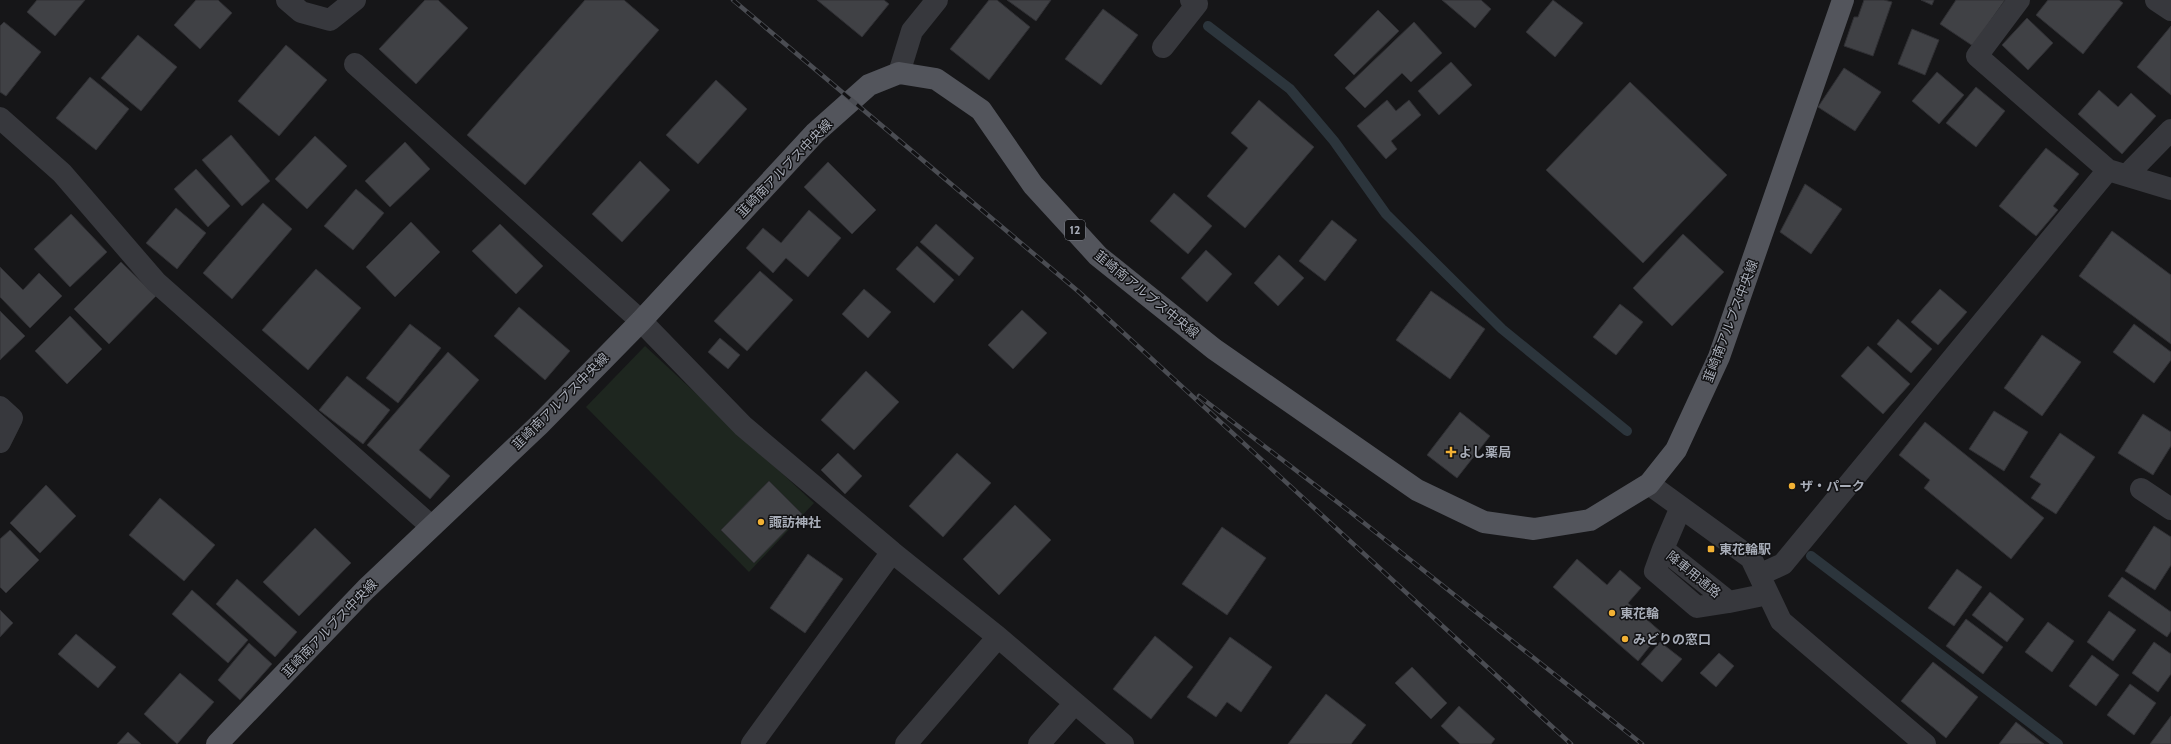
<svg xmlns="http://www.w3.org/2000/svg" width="2171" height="744" font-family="Cabin,'Noto Sans JP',sans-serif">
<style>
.green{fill:#1e261f}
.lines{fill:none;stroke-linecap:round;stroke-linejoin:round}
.stream{stroke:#2c353c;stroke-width:10}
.building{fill:#404145;stroke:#303034}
.minor{stroke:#37383d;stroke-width:22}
.major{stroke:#53555c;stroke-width:22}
.rail-casing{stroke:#4a4c52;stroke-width:4.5}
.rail{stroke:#111113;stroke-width:3;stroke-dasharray:9;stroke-linecap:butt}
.poi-dot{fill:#f2b134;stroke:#111113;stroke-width:1.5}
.labels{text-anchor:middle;stroke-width:3;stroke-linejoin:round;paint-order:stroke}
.shield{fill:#111113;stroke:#7b7e86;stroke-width:1}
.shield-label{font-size:12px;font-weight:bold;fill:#a8adb8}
.street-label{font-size:13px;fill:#a8adb8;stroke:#111113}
.poi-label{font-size:13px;font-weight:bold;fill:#a8adb8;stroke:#111113;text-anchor:start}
</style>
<rect width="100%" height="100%" fill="#161618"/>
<path class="green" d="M645 346 814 503 749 572 586 407Z"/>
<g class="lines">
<path class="stream" d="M1208 26 1290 89 1334 141 1386 214 1502 329 1627 431
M1811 556 2058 744"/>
</g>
<path class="building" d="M37 0H85L55 36 27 12Z
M196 0H218L232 13 200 49 174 25Z
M425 0H438L468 28 416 84 379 49Z
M585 0H624L659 30 525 185 467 135Z
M817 0H884L889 4 862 37Z
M989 0H997L1030 27 989 80 950 49Z
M1007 0H1051L1036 21Z
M1442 0H1481L1491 9 1475 28Z
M1553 0 1583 23 1555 57 1526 32Z
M1864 0H1884L1892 2 1873 56 1844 46 1854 17H1858Z
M1921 0H1934L1932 5Z
M1956 0H2005L1973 46 1940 24Z
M2048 0H2119L2123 3 2083 54 2036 15Z
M1103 9 1138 35 1101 85 1065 59Z
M1378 10 1399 31 1354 75 1334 55Z
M2027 18 2053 43 2028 70 2002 45Z
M4 22 41 52 6 96 0 92V26Z
M1414 22 1442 53 1411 82 1402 73 1365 108 1345 88Z
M2171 26V95L2137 67Z
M1912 29 1939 40 1925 75 1898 64Z
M138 35 177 67 141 111 101 78Z
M286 45 327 80 279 136 238 101Z
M1451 62 1472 85 1439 115 1418 91Z
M1844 68 1881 92 1855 131 1818 107Z
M1937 72 1964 95 1939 124 1912 101Z
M90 77 129 109 96 150 56 118Z
M716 80 747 109 698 164 666 135Z
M1630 82 1727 175 1643 263 1546 170Z
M1976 87 2005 111 1976 147 1946 123Z
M2099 90 2118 107 2131 93 2156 116 2122 154 2078 114Z
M1259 100 1314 147 1245 228 1207 196 1248 148 1231 133Z
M1387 100 1396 111 1409 100 1421 115 1391 141 1397 149 1386 159 1357 126Z
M231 135 270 181 242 206 202 160Z
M315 136 347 166 307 209 275 179Z
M405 142 430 169 390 207 365 181Z
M2046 148 2079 174 2053 206 2058 210 2036 236 1999 206Z
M640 161 670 190 622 242 592 214Z
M828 162 876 210 852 234 804 187Z
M196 169 230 206 208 227 174 189Z
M1805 184 1842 209 1811 254 1780 232Z
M356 189 384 213 353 250 324 226Z
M1174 193 1212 226 1188 254 1150 221Z
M263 203 292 229 232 299 203 273Z
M176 208 206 233 177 269 146 243Z
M809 210 841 238 808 277 786 258 773 273 746 248 763 228 781 243Z
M71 214 107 252 70 287 34 249Z
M1332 220 1357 240 1325 281 1299 261Z
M411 222 440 252 395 297 366 267Z
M500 224 543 266 516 294 472 251Z
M936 224 974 258 959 276 920 242Z
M2112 231 2171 275V344L2079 276Z
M1683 234 1724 272 1672 326 1633 288Z
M917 246 954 280 934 303 896 269Z
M1206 250 1232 274 1207 302 1181 278Z
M1279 255 1304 278 1278 306 1254 283Z
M121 262 156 296 109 344 74 309Z
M0 267 23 290 39 273 62 296 30 328 0 297Z
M316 269 361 308 308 370 262 330Z
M760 271 793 300 747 351 714 321Z
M864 289 891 312 868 338 842 314Z
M1940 289 1967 312 1938 345 1911 322Z
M1431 291 1485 329 1450 379 1396 340Z
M1620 304 1643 322 1616 355 1593 337Z
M519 307 570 351 545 380 494 336Z
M1022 310 1047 333 1013 369 988 345Z
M0 311 25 336 0 360Z
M70 316 102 349 67 384 35 351Z
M1898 319 1932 349 1911 373 1877 344Z
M410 324 441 348 398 403 366 378Z
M2134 324 2171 352V360L2154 383 2113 352Z
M2042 335 2081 362 2042 416 2004 388Z
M720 338 740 355 728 369 708 352Z
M1868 346 1910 384 1883 414 1841 376Z
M448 352 479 380 419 450 450 476 430 499 367 445Z
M866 371 899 402 854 450 821 420Z
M347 376 390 410 363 444 319 410Z
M1994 411 2028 432 2004 471 1969 449Z
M1460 412 1490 436 1457 478 1427 455Z
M2143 414 2171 432V446L2153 475 2118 453Z
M1925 422 2044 518 2011 559 1924 488 1930 480 1899 455Z
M2060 433 2095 457 2056 514 2031 498 2041 484 2030 477Z
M838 453 862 476 845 494 821 470Z
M957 453 991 483 943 537 909 506Z
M769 481 802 514 754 563 721 530Z
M46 485 76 516 40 553 10 523Z
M160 498 215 545 184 581 129 535Z
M1015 505 1051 540 999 595 963 559Z
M2154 526 2171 537V565L2155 590 2125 571Z
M1222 527 1266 558 1227 615 1182 584Z
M315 528 351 563 299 616 263 582Z
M10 530 39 560 6 593 0 587V539Z
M808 554 843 579 805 633 770 608Z
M1577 559 1607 585 1620 570 1641 588 1628 603 1661 632 1638 661 1553 587Z
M1957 569 1982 587 1954 626 1928 608Z
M2122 577 2171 612V631L2167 637 2108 596Z
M237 579 297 632 275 657 216 604Z
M192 590 248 640 228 663 172 614Z
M1990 592 2024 619 2007 642 1972 615Z
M0 610 13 623 0 637Z
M2109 611 2136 630 2113 661 2087 642Z
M1966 619 2003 647 1983 674 1946 646Z
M2048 622 2074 641 2052 672 2025 652Z
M76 634 116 667 98 688 58 654Z
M1155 636 1193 667 1151 719 1113 689Z
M1230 637 1272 667 1241 712 1227 702 1216 717 1187 697Z
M1660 642 1682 659 1662 682 1641 664Z
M2154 642 2171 654V674L2158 692 2132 673Z
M249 643 272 664 240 700 218 680Z
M1719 653 1734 666 1716 687 1700 673Z
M2092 655 2119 675 2096 706 2069 686Z
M1933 662 1978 697 1946 738 1901 701Z
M1412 667 1447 703 1431 719 1395 683Z
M180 673 214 702 177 744 144 714Z
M2130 684 2156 703 2134 735 2107 715Z
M1326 694 1366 725 1351 744H1288Z
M1459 706 1495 739 1491 744H1460L1441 726Z
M2171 716V744H2150Z
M2016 722 2044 744H1999Z
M128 732 141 744H117Z"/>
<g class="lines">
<path class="minor" d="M287 0 301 12 330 20 355 0
M2019 0 1977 56 2108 170 2171 189
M2156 0 2171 10
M1163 47 1197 4 1191 0
M355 64 641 321 743 426 892 552 998 637 1123 744
M899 73 912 31 937 0
M0 118 62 173 156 282 431 526
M2127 175 2171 130
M0 407 12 418 0 442
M1649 484 1751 558 1781 621 1925 744
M2141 489 2171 509
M1681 507 1663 549 1729 602 1768 594
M1663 549 1655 571 1697 607 1729 602
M1759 575 1783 564 2108 170
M752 744 892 552
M906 744 998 637
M1039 744 1075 703"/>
<path class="major" d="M217 744 366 589 539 425 641 321 815 133 869 85 899 73 936 79 981 110 1033 185 1098 256 1214 349 1417 490 1484 522 1534 529 1590 520 1649 484 1676 450 1719 357 1843 0"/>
<g class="rail-casing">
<path id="rail" d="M733 0 1079 292 1571 744
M1199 396 1349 511 1642 744"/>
</g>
<use href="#rail" class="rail"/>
</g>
<g class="poi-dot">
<path d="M1449 446h4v4h4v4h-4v4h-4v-4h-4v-4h4z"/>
<circle cx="1792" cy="486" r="4"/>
<circle cx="761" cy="522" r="4"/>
<rect x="1707" y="545" width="8" height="8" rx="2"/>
<circle cx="1612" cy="613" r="4"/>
<circle cx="1625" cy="639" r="4"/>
</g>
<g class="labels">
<rect class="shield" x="1065" y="220" width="20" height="20" rx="3"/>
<g class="shield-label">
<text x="1075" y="234">12</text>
</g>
<g class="street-label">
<text transform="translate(784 168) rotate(-46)" y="5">韮崎南アルプス中央線</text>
<text transform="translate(1147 294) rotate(39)" y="5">韮崎南アルプス中央線</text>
<text transform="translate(1730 321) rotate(-69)" y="5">韮崎南アルプス中央線</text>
<text transform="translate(560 401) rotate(-45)" y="5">韮崎南アルプス中央線</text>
<text transform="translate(1694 574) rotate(39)" y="5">降車用通路</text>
<text transform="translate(329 628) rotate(-46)" y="5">韮崎南アルプス中央線</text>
</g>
<g class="poi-label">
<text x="1459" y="457">よし薬局</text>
<text x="1800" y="491">ザ・パーク</text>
<text x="769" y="527">諏訪神社</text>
<text x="1719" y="554">東花輪駅</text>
<text x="1620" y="618">東花輪</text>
<text x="1633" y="644">みどりの窓口</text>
</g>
</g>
</svg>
